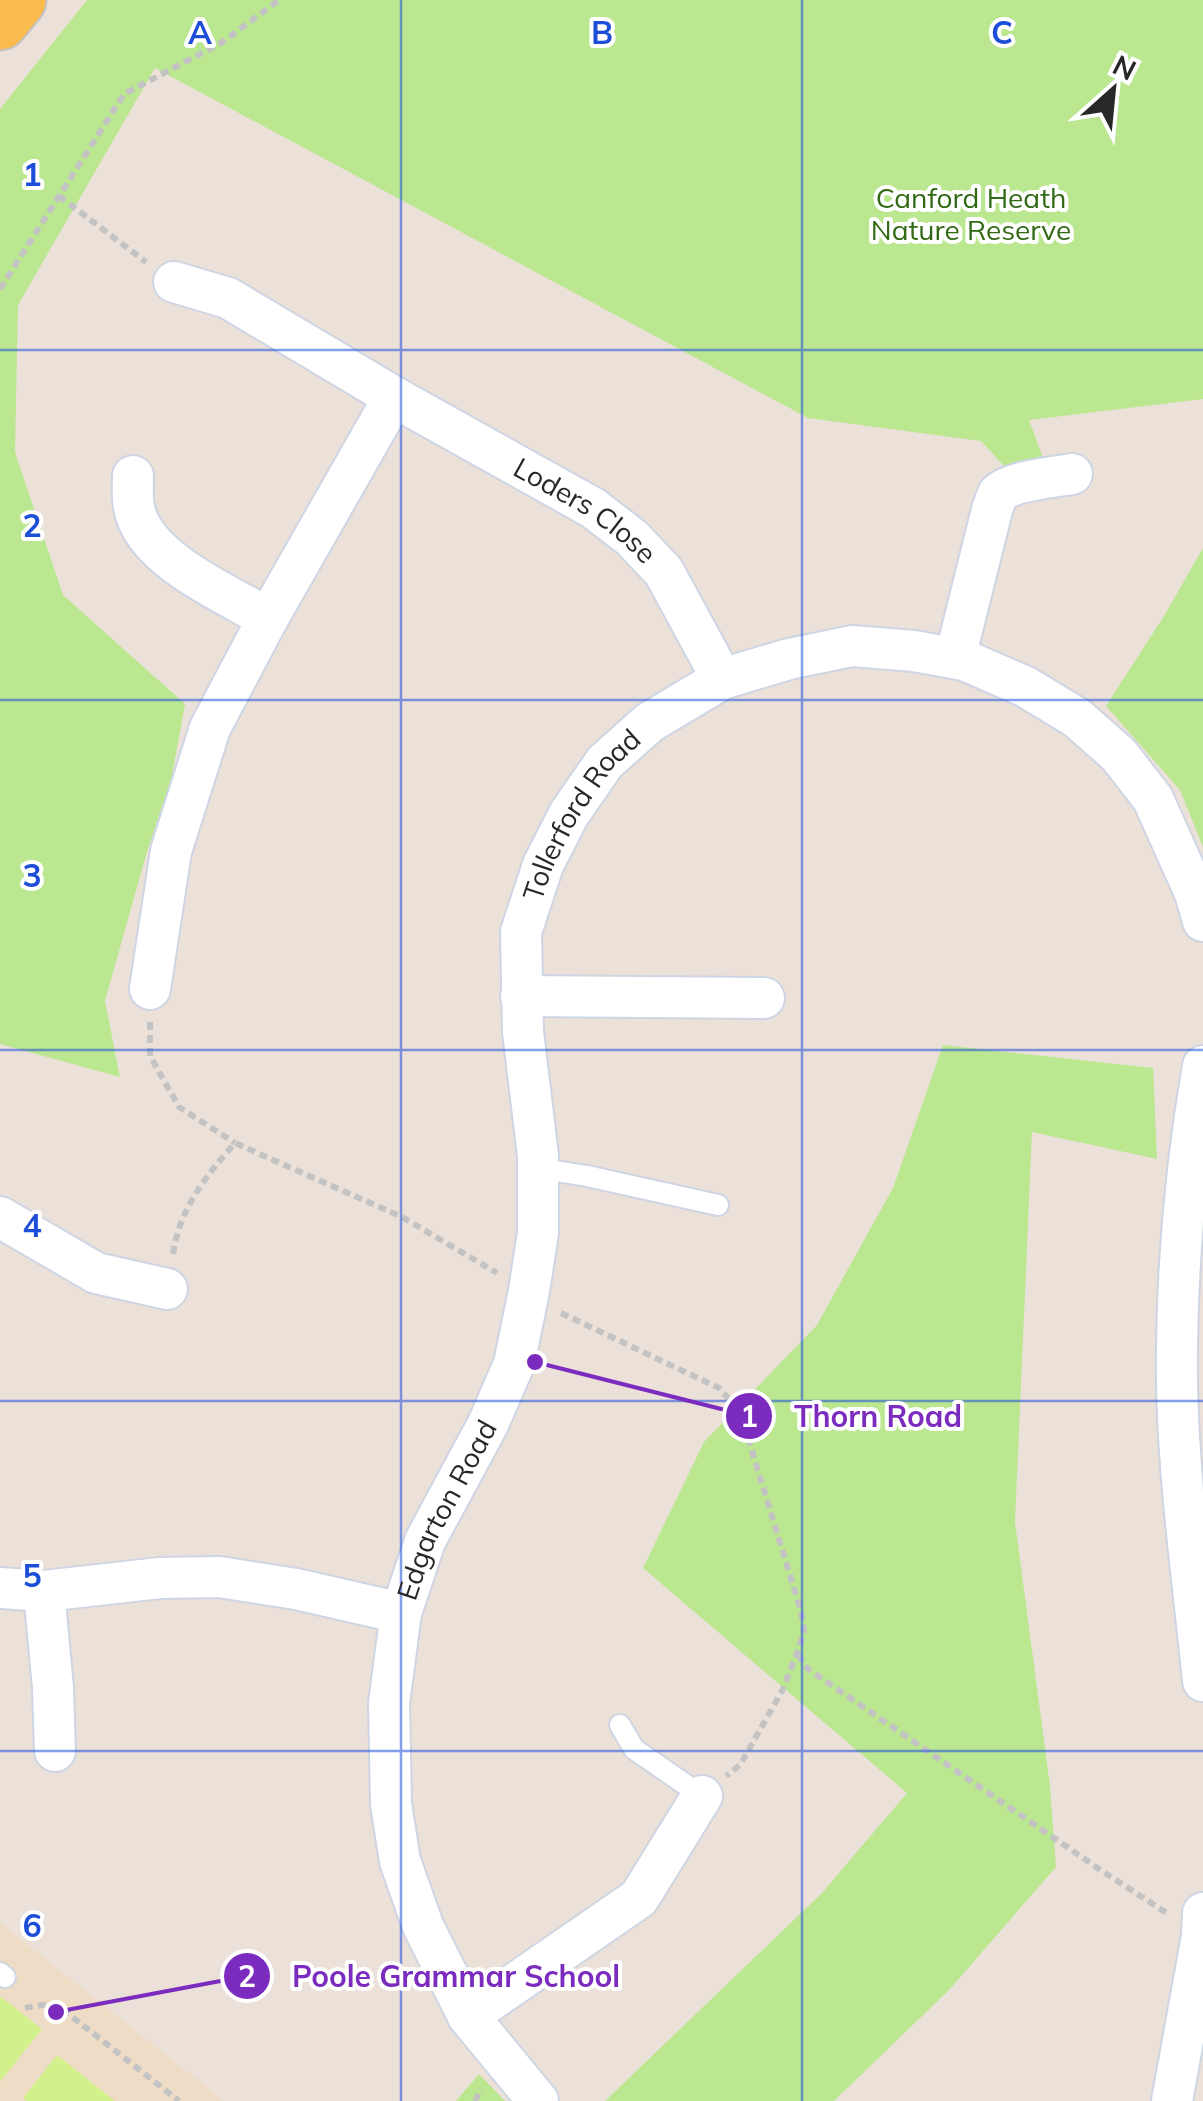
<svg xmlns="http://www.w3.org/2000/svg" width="1203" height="2101" font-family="Mulish,sans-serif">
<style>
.education{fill:#efdcc6}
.green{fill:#bae790}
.pitch{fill:#d2f08b}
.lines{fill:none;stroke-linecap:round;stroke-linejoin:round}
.service-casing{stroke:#ced5e3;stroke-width:24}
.minor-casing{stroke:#ced5e3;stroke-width:44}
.primary-casing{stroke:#c3c3c3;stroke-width:59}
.path{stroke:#c3c3c3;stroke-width:6;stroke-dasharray:8 5;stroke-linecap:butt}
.service{stroke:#fff;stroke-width:20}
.minor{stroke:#fff;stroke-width:40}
.primary{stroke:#fabb4f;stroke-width:55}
.grid{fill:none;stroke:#1d4ed8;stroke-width:2.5;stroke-opacity:0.55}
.labels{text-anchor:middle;stroke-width:8;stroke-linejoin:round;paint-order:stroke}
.park-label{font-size:28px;fill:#316914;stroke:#fff}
.street-label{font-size:28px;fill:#282828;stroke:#fff}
.grid-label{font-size:32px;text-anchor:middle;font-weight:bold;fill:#1d4ed8;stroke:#fff;stroke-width:8;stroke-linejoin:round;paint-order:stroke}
.leader{fill:none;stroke:#7b2cbf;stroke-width:4}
.callout-dot{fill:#7b2cbf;stroke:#fff;stroke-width:4}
.mark-label{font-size:30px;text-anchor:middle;font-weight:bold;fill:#fff}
.callout-label{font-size:30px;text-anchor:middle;font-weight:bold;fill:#7b2cbf;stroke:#fff;stroke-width:8;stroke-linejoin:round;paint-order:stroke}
</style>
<rect width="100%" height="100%" fill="#ece1d8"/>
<path class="education" d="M0 1923 224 2101H0Z"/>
<path class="green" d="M87 0H1203V399L1029 420 1046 466 1013 476 981 441 808 418 155 68 18 305 15 452 63 595 185 704 172 776 146 855 105 1001 120 1077 0 1044V109Z
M1203 548V847L1180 790 1106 706 1164 616Z
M943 1045 1153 1068 1157 1159 1032 1132 1015 1522 1050 1786 1056 1867 949 1990 834 2101H605L822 1893 907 1793 643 1568 704 1442 817 1325 893 1188Z
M479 2074 505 2101H456Z"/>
<path class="pitch" d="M0 1996 42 2029 0 2082Z
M57 2055 115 2101H27L23 2098Z"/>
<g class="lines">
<g class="service-casing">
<path id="service" d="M537 1168 587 1176 718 1205
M620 1725 634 1749 702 1796
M0 1973 5 1977"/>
</g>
<g class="minor-casing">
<g id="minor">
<path d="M174 282 228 298 394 397"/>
<path d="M133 476C133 486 132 497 134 507 142 558 226 594 268 618"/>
<path d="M955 658 992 510C993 507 997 496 998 494 1010 481 1055 477 1072 474"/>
<path id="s1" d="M150 989 171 851 210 728 268 618 394 397 593 508 632 538 664 572 722 679"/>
<path d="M521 996 764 998"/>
<path d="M1203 1066C1187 1158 1178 1253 1177 1347 1175 1458 1192 1571 1203 1681"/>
<path d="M0 1217 96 1273 167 1289"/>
<path d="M0 1588 44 1591 160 1578 219 1577 296 1589 401 1613"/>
<path d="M44 1591 53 1688 55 1751"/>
<path d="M468 2016 639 1898 702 1796"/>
<path id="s2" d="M538 2101 468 2016 423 1926 400 1861 391 1804 389 1703 401 1613 425 1541 488 1424 514 1364 529 1291 538 1233V1156L523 1032 521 932 543 865 569 814 605 762 650 722 722 679 789 659 852 646 914 651 964 660 1026 687 1077 718 1119 755 1153 799 1195 893 1203 921"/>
<path d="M1172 2101 1202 1936 1203 1913"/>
</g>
</g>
<g class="primary-casing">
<path id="primary" d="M0 22 18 0"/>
</g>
<path class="path" d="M59 196 146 262
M0 289 124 94 221 43 279 0
M150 1022V1056L179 1107 235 1143
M173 1254C180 1208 205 1177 235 1143L402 1217 497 1273
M561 1313 719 1388 740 1412 801 1611 804 1630 799 1648 782 1691 740 1765 726 1776
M798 1655 808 1669 1102 1871 1168 1914
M25 2008 48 2004 61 2008 179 2101
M475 2101 481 2089"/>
<use href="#service" class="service"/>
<use href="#minor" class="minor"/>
<use href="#primary" class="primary"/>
</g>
<path class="grid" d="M401 0V2101M802 0V2101M0 350H1203M0 700H1203M0 1050H1203M0 1401H1203M0 1751H1203"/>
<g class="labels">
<g class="park-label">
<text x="971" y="208">Canford Heath<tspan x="971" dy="32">Nature Reserve</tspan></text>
</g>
<g class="street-label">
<text dy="10" stroke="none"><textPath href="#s1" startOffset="870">Loders Close</textPath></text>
<text dy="10" stroke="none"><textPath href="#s2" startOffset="1372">Tollerford Road</textPath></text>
<text dy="10" stroke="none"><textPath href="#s2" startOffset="642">Edgarton Road</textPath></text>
</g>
</g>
<g class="grid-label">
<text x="200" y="44">A</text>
<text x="602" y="44">B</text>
<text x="1002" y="44">C</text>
<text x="32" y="186">1</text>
<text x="32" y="537">2</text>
<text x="32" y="887">3</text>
<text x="32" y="1237">4</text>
<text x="32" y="1587">5</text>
<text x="32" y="1937">6</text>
</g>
<path class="leader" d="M535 1362L749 1416M56 2012L247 1976"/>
<g class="callout-dot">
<circle cx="535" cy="1362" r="10"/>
<circle cx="56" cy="2012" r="10"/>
<circle cx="749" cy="1416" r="25"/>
<circle cx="247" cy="1976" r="25"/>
</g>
<g class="mark-label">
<text x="749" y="1427">1</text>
<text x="247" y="1987">2</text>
</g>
<g class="callout-label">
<text x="878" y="1427">Thorn Road</text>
<text x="456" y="1987">Poole Grammar School</text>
</g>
<g transform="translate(1113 90) rotate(27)" stroke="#ffffff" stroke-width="8" paint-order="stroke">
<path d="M0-8L18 38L0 25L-18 38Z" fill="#282828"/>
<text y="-15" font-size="28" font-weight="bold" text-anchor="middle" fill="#282828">N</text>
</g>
</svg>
